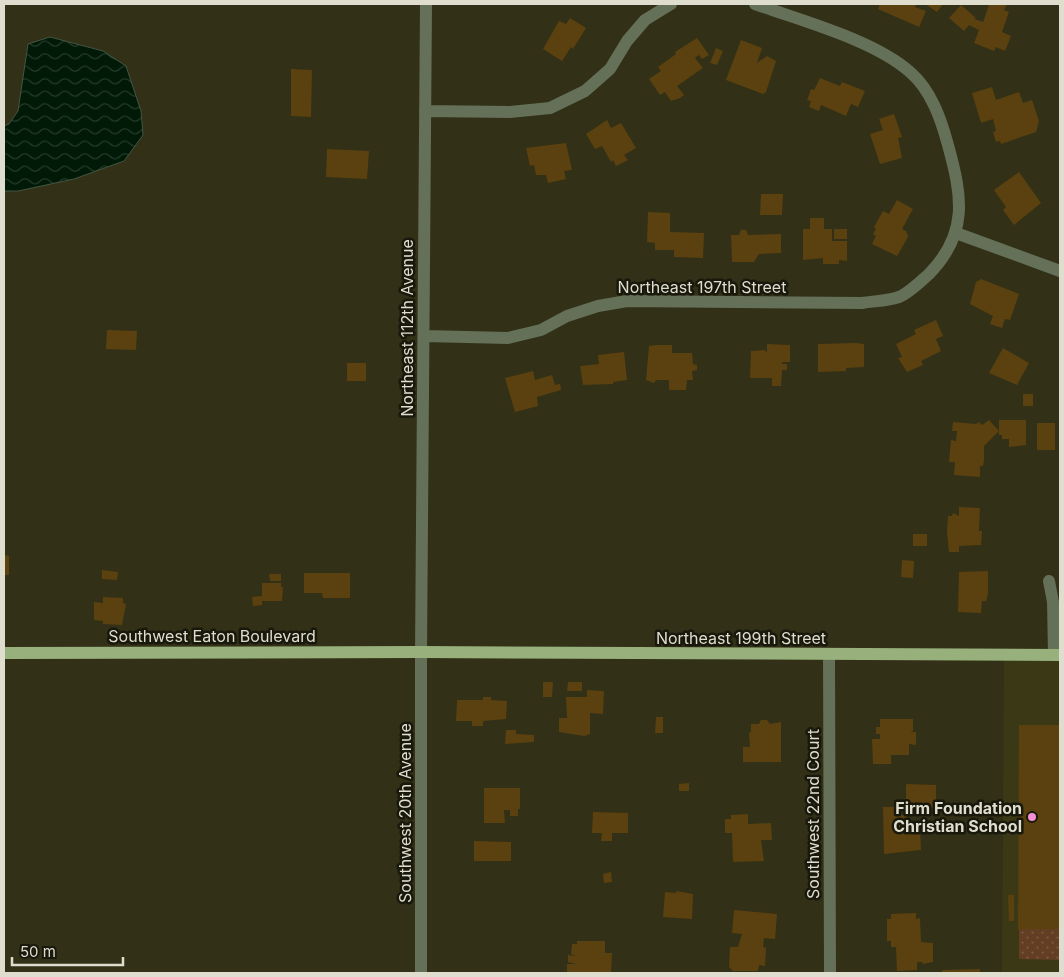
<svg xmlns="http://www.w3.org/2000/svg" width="1064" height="977" font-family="Inter,sans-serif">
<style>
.built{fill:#3b3816}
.park{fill:url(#park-dots)}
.water{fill:url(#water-waves);stroke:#435543}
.building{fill:#5b410f}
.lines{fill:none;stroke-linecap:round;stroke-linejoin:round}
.minor{stroke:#647057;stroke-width:12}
.major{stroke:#97b07c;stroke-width:12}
.poi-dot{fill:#f491d4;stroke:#19180c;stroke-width:2}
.labels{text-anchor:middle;stroke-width:5;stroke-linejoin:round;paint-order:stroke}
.street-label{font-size:16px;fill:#dfdece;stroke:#19180c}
.poi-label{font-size:16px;font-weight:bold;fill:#dfdece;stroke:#19180c;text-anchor:end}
</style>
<defs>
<pattern id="park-dots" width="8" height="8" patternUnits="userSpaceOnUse" patternTransform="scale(1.25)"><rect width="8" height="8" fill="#633e23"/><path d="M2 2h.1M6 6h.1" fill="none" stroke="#795942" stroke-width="1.8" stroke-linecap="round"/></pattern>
<pattern id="water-waves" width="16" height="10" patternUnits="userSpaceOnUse" patternTransform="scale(1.25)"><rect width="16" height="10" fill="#001a07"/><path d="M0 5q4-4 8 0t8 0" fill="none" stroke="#253b2a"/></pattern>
</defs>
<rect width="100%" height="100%" fill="#323016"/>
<path class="built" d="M1004 661H1060V973H1002Z"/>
<path class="park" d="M1019 929H1060V960L1019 959Z"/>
<path class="water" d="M50 37 103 51 126 66 141 111 143 135 124 161 74 179 18 191H4V126L9 124 18 111 28 44Z"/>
<path class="building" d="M880 4H916L915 7 926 11 919 27 878 9Z
M925 4H943L937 12Z
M993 4H1007L1004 10 1009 12 1002 32 1011 36 1005 51 996 47 994 51 974 43 979 30 969 25 964 31 949 18 961 5 976 18 974 19 983 22 989 5Z
M570 18 586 28 573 49 571 47 562 61 543 49 559 21 566 24Z
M697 38 709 55 702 59 699 55 695 58 703 68 677 86 684 95 680 98 671 101 665 92 660 95 649 79 661 71 658 67 676 54 675 52Z
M741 40 762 48 757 63 767 56 776 61 766 92 763 94 726 80Z
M716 48 723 51 717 65 710 63Z
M291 69 312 70 311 117 291 116Z
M820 78 840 86 842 82 865 91 858 107 851 104 846 116 821 105 819 111 809 107 811 101 807 100 811 89 814 90Z
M992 87 996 100 1019 92 1023 103 1032 100 1039 121 1036 132 1001 144 1000 141 996 142 993 132 996 131 993 119 981 123 972 93Z
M894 114 902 137 898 138 902 158 880 164 870 134 883 130 879 119Z
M607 120 611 128 621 123 636 148 624 155 628 160 616 166 613 160 611 162 602 146 595 149 586 134Z
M566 143 572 170 564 171 566 179 548 183 546 175H536L534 165 530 166 526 148Z
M327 149 369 151 367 179 326 177Z
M1019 172 1041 203 1014 225 1003 210 1006 207 994 190Z
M761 194H783L782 215H760Z
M897 200 913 209 902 229 906 231 908 237 897 256 872 244 876 236 873 234 876 229 874 227 883 211 889 214Z
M648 212 670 213V232L704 233 703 258 674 257V250H655V243L647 242Z
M810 218H824V229H832V241H847V261L839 260V264H823V258L803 260V229H810Z
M834 229H847V239H834Z
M741 230H746L748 235 781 234V253L759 254 754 262H732L731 235H739Z
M981 279 1019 294 1010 320 1005 319 1002 328 990 324 993 316 970 304 976 282Z
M936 320 943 336 936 339 941 351 921 361 923 365 907 372 898 358 902 357 896 344 916 334 914 330Z
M107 330 137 331 136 350 106 349Z
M856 343 864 344V367L846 368V371L818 372V344Z
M767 344 790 345V362H782V364H787V370H782L781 386H772V378H750L751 351 765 350 767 353Z
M657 345H672V353H692L693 364 697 365V370L692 371 693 380H687L686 390H669V380H656L654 383 646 380 649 346Z
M1003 348 1029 363 1017 385 989 373Z
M624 352 627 380 613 382V384L583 385 580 366 599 364 598 355Z
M347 363H366V381H347Z
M533 371 535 380 552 375 555 385 560 384 561 390 537 397 538 406 515 412 505 378Z
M1023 394H1033V406H1023Z
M989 420 999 431 984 446V460L983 466H980V477L954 475 955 462H949L951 440 956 441 957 431H952L953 422 976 424 979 422 982 425Z
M999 420H1026V445L1009 447V439H1002V435H999Z
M1037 423H1055V450H1037Z
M959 507 980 508 979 531H982L981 545 959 546V552H949L947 533 948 516H952L953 513 959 516Z
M913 534H927V546H913Z
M4 555 9 556V575H4Z
M902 560 914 561 913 578 901 577Z
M102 570 118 572 117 580 102 579Z
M988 571V594L986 601H982L981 613 958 612 959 572Z
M304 573H350V598H323L322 593H304Z
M269 574H281V581H270Z
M262 583H281V587H283L282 601H262V605L253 606 252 597 262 596Z
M103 597 123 598V603L126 604 122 625 103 624V621L94 620V602L103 603Z
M543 682H553L552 697H543Z
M568 682H582V691H567Z
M587 690 604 691 603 714 590 713V734L584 736 559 732V718H567L566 697H587Z
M483 697H491V700L507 701 506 719 483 721V726H472V721H456L457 700H483Z
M656 717H663V733H655Z
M880 719H913V731L910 732H916V745L909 744V755H891V764H873L872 739H880V734H876V727H880Z
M761 720H767L770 724 781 722V762H743V747H750L749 733 751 732V724H759Z
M1019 725H1060V929H1018Z
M506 730H516V734L534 735V742L505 744Z
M689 783V791H679V784Z
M906 784 936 785V808L906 807Z
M484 788H520V809H518V816H510V810H504L505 823H484Z
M883 807H901V815H907V829L920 828 921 850 884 854Z
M593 812 628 813V833H612V841H601L602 833H592Z
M748 814V824L771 823 772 840H761L764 861 733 862 732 833H725V819H731V815Z
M474 841 511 842V861H474Z
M611 872 612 882 604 883 603 874Z
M676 891 693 894 692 919 663 917 665 892 676 893Z
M1008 895H1014V921H1009Z
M734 910 777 914 775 939 764 938 763 947 766 948 765 966 759 965 758 971H733L729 967 730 947H738L742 934 732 933Z
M916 913V919L920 918 921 942 933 943V962L923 964 922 962H917V970L897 971 896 947H891V941H887V919H891V914Z
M577 941H605V953H612L611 973H567V964H576L568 962V955L576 956 571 954 572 944H577Z
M980 969V973H942V970Z"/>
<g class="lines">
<path class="minor" d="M425 111 510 112 550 108 585 91 610 69 627 41 645 20 671 4
M956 233 1060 271
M424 336 508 338 541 330 567 316 598 306 627 301 862 303C873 301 888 301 899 297 909 293 921 281 929 274 969 233 962 196 948 145 941 119 931 90 910 72 874 40 802 21 755 4
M1049 581 1053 602 1054 655
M829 654 830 973
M421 973V652L426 4"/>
<path class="major" d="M4 653 421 652 1060 655"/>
</g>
<circle class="poi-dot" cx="1032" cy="817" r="5"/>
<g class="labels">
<g class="street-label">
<text x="702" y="293">Northeast 197th Street</text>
<text transform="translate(407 328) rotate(-90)" y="6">Northeast 112th Avenue</text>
<text x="212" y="642">Southwest Eaton Boulevard</text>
<text x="741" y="644">Northeast 199th Street</text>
<text transform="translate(405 813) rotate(-90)" y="6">Southwest 20th Avenue</text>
<text transform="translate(813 814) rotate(-90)" y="6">Southwest 22nd Court</text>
</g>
<g class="poi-label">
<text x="1022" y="814">Firm Foundation<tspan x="1022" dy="18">Christian School</tspan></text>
</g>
</g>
<rect width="1064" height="977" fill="none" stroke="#dfdece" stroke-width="10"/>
<path d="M12 957v8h111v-8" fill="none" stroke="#dfdece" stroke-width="2.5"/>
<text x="20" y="957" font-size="15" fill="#dfdece" stroke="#19180c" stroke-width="4" paint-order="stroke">50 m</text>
</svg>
